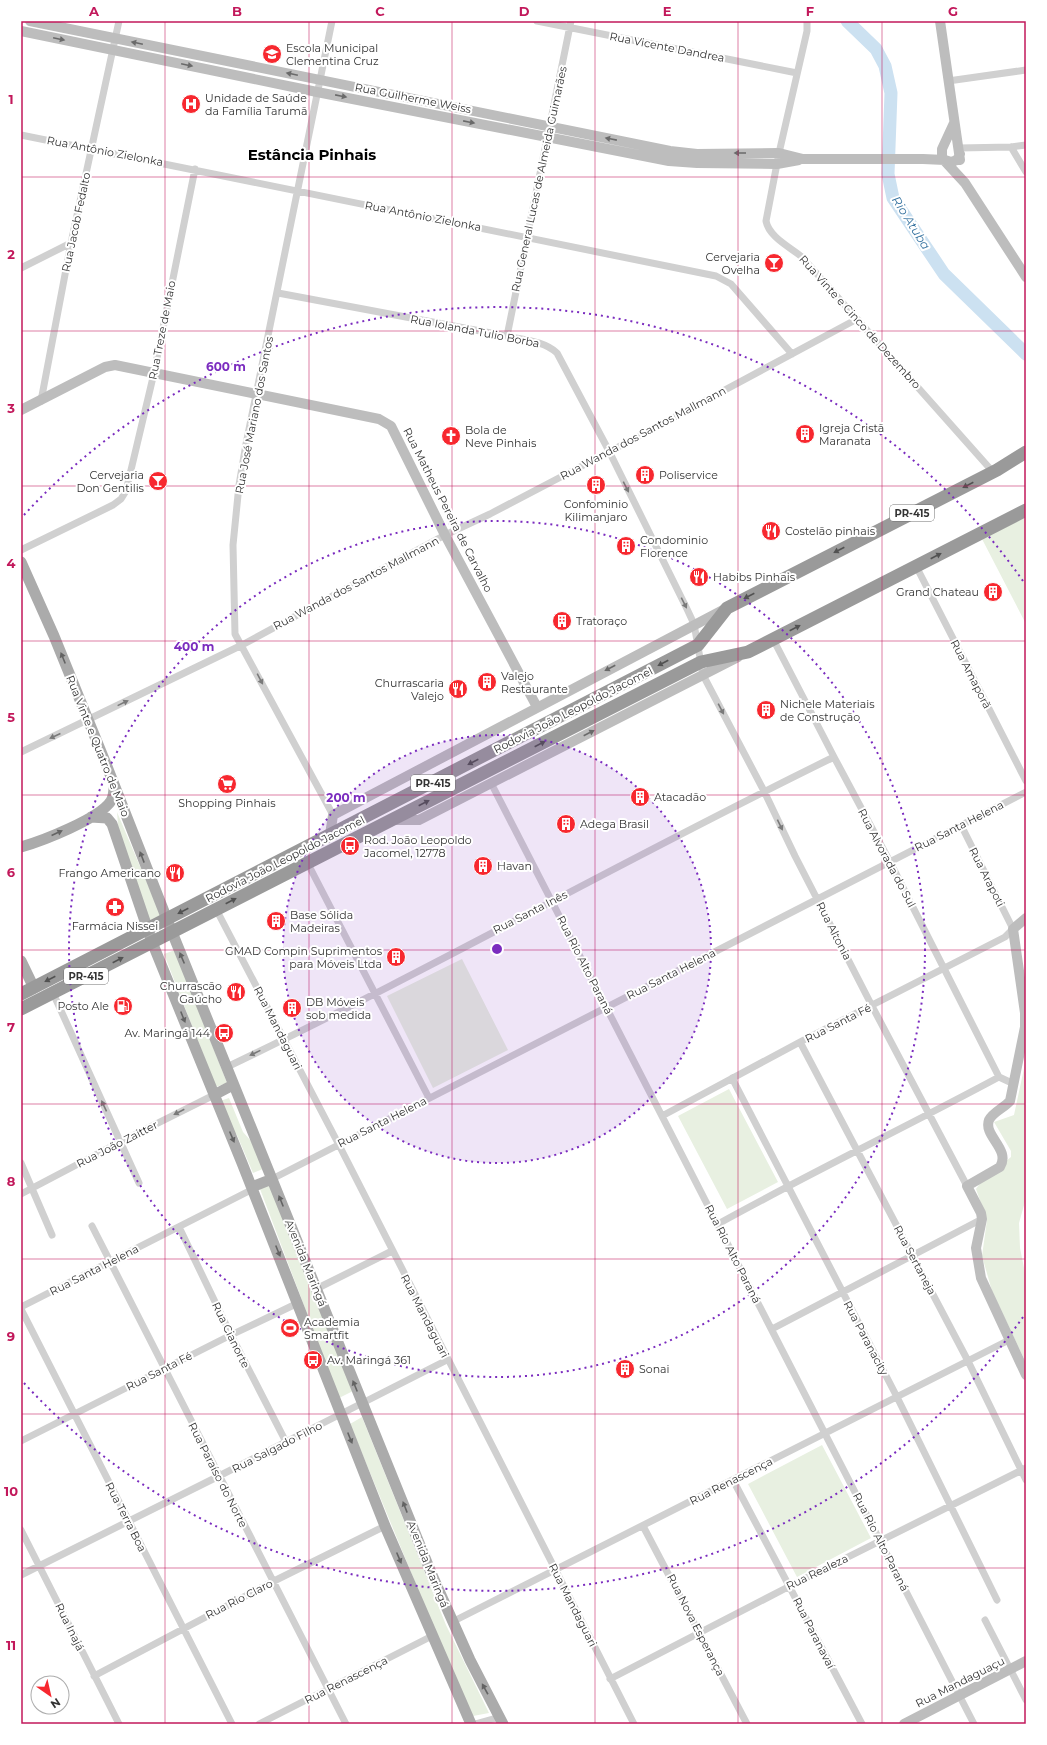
<svg xmlns="http://www.w3.org/2000/svg" width="1047" height="1745" font-family="Montserrat,sans-serif">
<style>
.green{fill:#e8f0e1}
.lines{fill:none;stroke-linecap:round;stroke-linejoin:round}
.river{stroke:#cce1f1;stroke-width:13}
.street{stroke:#d0d0d0;stroke-width:7}
.secondary{stroke:#bdbdbd;stroke-width:10}
.primary{stroke:#ababab;stroke-width:11}
.highway{stroke:#9a9a9a;stroke-width:13}
.oneway{fill:#6a6a6a}
.oneway2{fill:#525252}
.oneway3{fill:#7a7a7a}
.oneway4{fill:#636363}
.grid{fill:none;stroke:#c2185b;stroke-width:1;stroke-opacity:0.55}
.ring{fill:none;stroke:#7b2cbf;stroke-width:2;stroke-dasharray:2 4}
.labels{text-anchor:middle;stroke-width:4;stroke-linejoin:round;paint-order:stroke}
.shield{fill:#fff;stroke:#707070;stroke-width:1}
.shield-label{font-size:10px;font-weight:bold;fill:#333}
.street-label{font-size:11px;fill:#333;stroke:#fff}
.poi-label{font-size:11px;fill:#333;stroke:#fff;text-anchor:start}
.water-label{font-size:12px;font-style:italic;fill:#3673a0;stroke:#fff}
.district-label{font-size:15px;font-weight:bold;fill:#000;stroke:#fff}
.centre{fill:#7b2cbf;stroke:#fff;stroke-width:2}
.ring-label{font-size:12px;text-anchor:middle;font-weight:bold;fill:#7b2cbf;stroke:#fff;stroke-width:4;stroke-linejoin:round;paint-order:stroke}
.neatline{fill:none;stroke:#c2185b;stroke-width:1.5}
.grid-label{font-size:13px;text-anchor:middle;font-weight:bold;fill:#c2185b}
</style>
<rect width="100%" height="100%" fill="#fff"/>
<path class="green" d="M1026 517V624L982 539Z
M117 812 161 916 149 921 119 837Z
M175 950 227 1083 216 1087 164 954Z
M462 959 508 1050 433 1088 387 996Z
M1026 1059V1198L1019 1223 1020 1248 1026 1278V1363L992 1291 982 1256 987 1220 976 1189 981 1182 1011 1157V1151L994 1122 1014 1115Z
M729 1089 778 1182 727 1209 678 1116Z
M229 1098 243 1132 251 1141 263 1169 253 1173 237 1135 231 1128 220 1101Z
M270 1183 353 1391 339 1398 260 1189Z
M362 1417 446 1625 489 1713 473 1716 434 1628 350 1424Z
M822 1445 871 1538 797 1577 748 1484Z"/>
<g class="lines">
<path class="river" d="M847 21 876 49 885 66 891 93 888 174 893 198 944 274 1026 354"/>
<path class="street" d="M332 21 246 444 239 485 233 545 235 634 333 815
M537 21 797 73
M807 21V31L779 153 766 221C769 237 790 247 802 257L993 472
M948 81 1026 70
M21 135 716 276 731 284 792 354
M1011 147 1026 172
M959 148 1011 147 1026 145
M21 268 71 243
M278 293 507 336C524 340 544 341 557 353L609 451 687 609 694 624 703 675 764 791 795 856 872 1006 967 1186
M507 336 571 21
M41 401 71 243 119 21
M21 550 113 505 121 499 126 491 154 373 195 169
M916 566 1026 781
M773 639 834 757 890 862 999 1077
M21 752 242 645 445 535 490 514 641 435 857 319
M491 783 974 1724
M307 862 429 1098
M216 909 339 1145 634 1724
M53 993 139 1183
M800 1042 968 1361 1026 1480
M227 1067C432 969 629 857 834 757
M999 1077 1014 1084
M732 1078 897 1397 997 1600
M662 1116 800 1042 1005 937 1013 929 961 825
M21 1163 52 1235
M272 1179 1026 792
M21 1194 120 1142 214 1095
M718 1224C810 1173 906 1127 999 1077
M92 1226 346 1724
M179 1227 231 1335 286 1442
M316 1289 392 1251
M21 1307 253 1189
M21 1309 232 1724
M772 1329 982 1219
M21 1441 231 1335 298 1303
M733 1480 862 1724
M643 1526 747 1724
M21 1530 119 1724
M21 1575 219 1476 447 1360
M985 1620 1026 1700
M452 1622 1009 1340
M94 1676 272 1582 385 1526
M610 1679 790 1586 1026 1468
M259 1724 432 1636
M475 1724 500 1717"/>
<path class="secondary" d="M30 21 670 151 697 154 779 153 803 159H923L945 160 951 162 957 160 960 154
M940 21 960 160
M21 31 317 92 669 161 697 163 777 164 799 160
M954 123 942 149V158L965 183 1026 277
M21 410 105 367 115 365 379 419 391 426 445 535 537 707
M391 820H419L738 657
M330 835 333 815 725 609
M1026 918 1013 929 1025 1013V1027L1010 1101C1004 1108 993 1112 989 1120 983 1136 1011 1149 1000 1167L967 1186 981 1213 982 1219 976 1248 981 1278 1026 1375
M904 1724 1026 1661"/>
<path class="primary" d="M21 562 54 636 106 764 172 932 432 1575 470 1660 503 1724
M91 817 107 818 112 824 152 942 242 1163 385 1526 471 1724
M21 847C42 841 99 819 111 801 114 796 114 792 114 786
M21 961 34 988
M214 1095 233 1085
M252 1187 272 1179"/>
<path class="highway" d="M21 994 698 645 727 608 997 470 1026 452
M21 1009 701 662 748 652 1026 510"/>
</g>
<defs><path id="oneway-solid" d="M-6-.8H1V-3.2L6.5 0L1 3.2V.8H-6Z"/></defs>
<g class="oneway">
<use href="#oneway-solid" transform="translate(59 39) rotate(12)"/>
<use href="#oneway-solid" transform="translate(137 43) rotate(-168)"/>
<use href="#oneway-solid" transform="translate(187 65) rotate(12)"/>
<use href="#oneway-solid" transform="translate(292 74) rotate(-168)"/>
<use href="#oneway-solid" transform="translate(341 96) rotate(11)"/>
<use href="#oneway-solid" transform="translate(469 122) rotate(11)"/>
<use href="#oneway-solid" transform="translate(611 139) rotate(-169)"/>
<use href="#oneway-solid" transform="translate(740 153) rotate(180)"/>
<use href="#oneway-solid" transform="translate(610 668) rotate(152)"/>
<use href="#oneway-solid" transform="translate(589 733) rotate(-27)"/>
</g>
<g class="oneway2">
<use href="#oneway-solid" transform="translate(968 485) rotate(153)"/>
<use href="#oneway-solid" transform="translate(839 550) rotate(153)"/>
<use href="#oneway-solid" transform="translate(936 556) rotate(-27)"/>
<use href="#oneway-solid" transform="translate(749 596) rotate(153)"/>
<use href="#oneway-solid" transform="translate(795 628) rotate(-27)"/>
<use href="#oneway-solid" transform="translate(663 663) rotate(152)"/>
<use href="#oneway-solid" transform="translate(540 744) rotate(-27)"/>
<use href="#oneway-solid" transform="translate(473 762) rotate(153)"/>
<use href="#oneway-solid" transform="translate(424 803) rotate(-27)"/>
<use href="#oneway-solid" transform="translate(231 901) rotate(-27)"/>
<use href="#oneway-solid" transform="translate(183 911) rotate(153)"/>
<use href="#oneway-solid" transform="translate(118 960) rotate(-27)"/>
<use href="#oneway-solid" transform="translate(50 979) rotate(153)"/>
</g>
<g class="oneway3">
<use href="#oneway-solid" transform="translate(626 487) rotate(63)"/>
<use href="#oneway-solid" transform="translate(684 603) rotate(63)"/>
<use href="#oneway-solid" transform="translate(260 679) rotate(62)"/>
<use href="#oneway-solid" transform="translate(123 703) rotate(-26)"/>
<use href="#oneway-solid" transform="translate(721 709) rotate(62)"/>
<use href="#oneway-solid" transform="translate(55 736) rotate(155)"/>
<use href="#oneway-solid" transform="translate(780 825) rotate(64)"/>
<use href="#oneway-solid" transform="translate(255 1053) rotate(154)"/>
<use href="#oneway-solid" transform="translate(104 1106) rotate(-115)"/>
<use href="#oneway-solid" transform="translate(179 1112) rotate(153)"/>
</g>
<g class="oneway4">
<use href="#oneway-solid" transform="translate(63 658) rotate(-112)"/>
<use href="#oneway-solid" transform="translate(57 833) rotate(-25)"/>
<use href="#oneway-solid" transform="translate(142 857) rotate(-111)"/>
<use href="#oneway-solid" transform="translate(182 958) rotate(-113)"/>
<use href="#oneway-solid" transform="translate(183 1017) rotate(68)"/>
<use href="#oneway-solid" transform="translate(232 1137) rotate(67)"/>
<use href="#oneway-solid" transform="translate(281 1201) rotate(-112)"/>
<use href="#oneway-solid" transform="translate(278 1251) rotate(68)"/>
<use href="#oneway-solid" transform="translate(355 1386) rotate(-112)"/>
<use href="#oneway-solid" transform="translate(350 1438) rotate(68)"/>
<use href="#oneway-solid" transform="translate(405 1507) rotate(-111)"/>
<use href="#oneway-solid" transform="translate(399 1558) rotate(67)"/>
<use href="#oneway-solid" transform="translate(485 1689) rotate(-119)"/>
</g>
<path class="grid" d="M165 21V1724M309 21V1724M452 21V1724M595 21V1724M738 21V1724M882 21V1724M21 177H1026M21 331H1026M21 486H1026M21 641H1026M21 795H1026M21 950H1026M21 1104H1026M21 1259H1026M21 1414H1026M21 1568H1026"/>
<circle cx="497" cy="949" r="214" fill="#7b2cbf" fill-opacity=".12"/>
<g class="ring">
<circle cx="497" cy="949" r="214"/>
<circle cx="497" cy="949" r="428"/>
<path d="M1023 1317A642 642 0 0 1 24 1383M24 515A642 642 0 0 1 1023 581"/>
</g>
<defs>
<g id="school-disc" transform="scale(1)"><circle r="9.5" fill="#f7282f" stroke="#fff"/><path d="M0-5L7-2L0 1L-7-2ZM-4 1L0 2.5L4 1V4Q0 6-4 4Z" fill="#fff"/></g>
<g id="hospital-disc" transform="scale(1)"><circle r="9.5" fill="#f7282f" stroke="#fff"/><path d="M-5-5h3v3.5h4V-5h3V5h-3V1.5h-4V5h-3Z" fill="#fff"/></g>
<g id="bar-disc" transform="scale(1)"><circle r="9.5" fill="#f7282f" stroke="#fff"/><path d="M-6-5H6L.8 .8V4.5H3.5V6h-7V4.5H-.8V.8Z" fill="#fff"/></g>
<g id="building-disc" transform="scale(1)"><circle r="9.5" fill="#f7282f" stroke="#fff"/><path d="M-4-6H4V6H1V3H-1V6H-4ZM-2.5-4.3h1.7v1.8h-1.7ZM.8-4.3h1.7v1.8H.8ZM-2.5-1h1.7V.8h-1.7ZM.8-1h1.7V.8H.8Z" fill="#fff"/></g>
<g id="church-disc" transform="scale(1)"><circle r="9.5" fill="#f7282f" stroke="#fff"/><path d="M-1.2-6h2.4v3.5h3.3v2.4h-3.3V6h-2.4V-.1h-3.3v-2.4h3.3Z" fill="#fff"/></g>
<g id="restaurant-disc" transform="scale(1)"><circle r="9.5" fill="#f7282f" stroke="#fff"/><path d="M-5-6h1v4h1v-4h1v4h1v-4h1v5L-1.5 .5V6h-2V.5L-5-1ZM5-6V6H3V1.5H1.5Q1.5-4 5-6Z" fill="#fff"/></g>
<g id="supermarket-disc" transform="scale(1)"><circle r="9.5" fill="#f7282f" stroke="#fff"/><path d="M-6-5.5h2.5l.6 2H6L4.5 2H-2.5L-4.4-4H-6ZM-1.5 3.2a1.3 1.3 0 1 0 .1 0ZM3 3.2a1.3 1.3 0 1 0 .1 0Z" fill="#fff"/></g>
<g id="bus-disc" transform="scale(1)"><circle r="9.5" fill="#f7282f" stroke="#fff"/><path d="M-5-6H5V4H4V6H2V4H-2V6H-4V4H-5ZM-3.5-4V0h7V-4ZM-3.5 1.2v1.5H-2V1.2ZM2 1.2v1.5H3.5V1.2Z" fill="#fff"/></g>
<g id="pharmacy-disc" transform="scale(1)"><circle r="9.5" fill="#f7282f" stroke="#fff"/><path d="M-2-6h4v4h4v4h-4v4h-4v-4h-4v-4h4Z" fill="#fff"/></g>
<g id="fuel-disc" transform="scale(1)"><circle r="9.5" fill="#f7282f" stroke="#fff"/><path d="M-5.5-6h7V0h2V4h1.3V-2.5L3-4.5l.8-.8L6-3V5H2.5V1h-1V6h-7ZM-4.2-4.7v3.2H.2V-4.7Z" fill="#fff"/></g>
<g id="stadium-disc" transform="scale(1)"><circle r="9.5" fill="#f7282f" stroke="#fff"/><path d="M0-5a6.5 5 0 1 0 0 10a6.5 5 0 1 0 0-10ZM-3.5-1.8h7v3.6h-7Z" fill="#fff"/></g>
</defs>
<g fill-rule="evenodd">
<use href="#school-disc" x="272" y="54"/>
<use href="#hospital-disc" x="191" y="104"/>
<use href="#bar-disc" x="774" y="263"/>
<use href="#building-disc" x="805" y="434"/>
<use href="#church-disc" x="451" y="436"/>
<use href="#building-disc" x="645" y="475"/>
<use href="#bar-disc" x="158" y="481"/>
<use href="#building-disc" x="596" y="485"/>
<use href="#restaurant-disc" x="771" y="531"/>
<use href="#building-disc" x="626" y="546"/>
<use href="#restaurant-disc" x="699" y="577"/>
<use href="#building-disc" x="993" y="592"/>
<use href="#building-disc" x="562" y="621"/>
<use href="#building-disc" x="487" y="682"/>
<use href="#restaurant-disc" x="458" y="689"/>
<use href="#building-disc" x="766" y="710"/>
<use href="#supermarket-disc" x="227" y="784"/>
<use href="#building-disc" x="640" y="797"/>
<use href="#building-disc" x="566" y="824"/>
<use href="#bus-disc" x="350" y="846"/>
<use href="#building-disc" x="483" y="866"/>
<use href="#restaurant-disc" x="175" y="873"/>
<use href="#pharmacy-disc" x="115" y="907"/>
<use href="#building-disc" x="276" y="921"/>
<use href="#building-disc" x="396" y="957"/>
<use href="#restaurant-disc" x="236" y="992"/>
<use href="#fuel-disc" x="123" y="1006"/>
<use href="#building-disc" x="292" y="1008"/>
<use href="#bus-disc" x="224" y="1033"/>
<use href="#stadium-disc" x="290" y="1328"/>
<use href="#bus-disc" x="313" y="1360"/>
<use href="#building-disc" x="625" y="1369"/>
</g>
<g class="labels">
<g class="shield">
<rect x="890" y="505" width="44" height="16" rx="3"/>
<rect x="411" y="775" width="44" height="16" rx="3"/>
<rect x="64" y="968" width="44" height="16" rx="3"/>
</g>
<g class="shield-label">
<text x="912" y="517">PR-415</text>
<text x="433" y="787">PR-415</text>
<text x="86" y="980">PR-415</text>
</g>
<g class="street-label">
<text transform="translate(667 47) rotate(11)" y="4">Rua Vicente Dandrea</text>
<text transform="translate(413 98) rotate(11)" y="4">Rua Guilherme Weiss</text>
<text transform="translate(105 151) rotate(11)" y="4">Rua Antônio Zielonka</text>
<text transform="translate(539 179) rotate(-78)" y="4">Rua General Lucas de Almeida Guimarães</text>
<text transform="translate(423 216) rotate(11)" y="4">Rua Antônio Zielonka</text>
<text transform="translate(76 222) rotate(-78)" y="4">Rua Jacob Fedalto</text>
<text transform="translate(860 322) rotate(48)" y="4">Rua Vinte e Cinco de Dezembro</text>
<text transform="translate(162 330) rotate(-79)" y="4">Rua Treze de Maio</text>
<text transform="translate(475 331) rotate(11)" y="4">Rua Iolanda Tulio Borba</text>
<text transform="translate(254 415) rotate(-79)" y="4">Rua José Mariano dos Santos</text>
<text transform="translate(643 433) rotate(-28)" y="4">Rua Wanda dos Santos Mallmann</text>
<text transform="translate(448 510) rotate(63)" y="4">Rua Matheus Pereira de Carvalho</text>
<text transform="translate(356 583) rotate(-28)" y="4">Rua Wanda dos Santos Mallmann</text>
<text transform="translate(971 674) rotate(63)" y="4">Rua Amaporã</text>
<text transform="translate(573 710) rotate(-27)" y="4">Rodovia João Leopoldo Jacomel</text>
<text transform="translate(98 746) rotate(68)" y="4">Rua Vinte e Quatro de Maio</text>
<text transform="translate(959 826) rotate(-27)" y="4">Rua Santa Helena</text>
<text transform="translate(887 858) rotate(62)" y="4">Rua Alvorada do Sul</text>
<text transform="translate(285 859) rotate(-27)" y="4">Rodovia João Leopoldo Jacomel</text>
<text transform="translate(987 877) rotate(63)" y="4">Rua Arapoti</text>
<text transform="translate(530 912) rotate(-27)" y="4">Rua Santa Inês</text>
<text transform="translate(834 931) rotate(63)" y="4">Rua Altonia</text>
<text transform="translate(585 965) rotate(63)" y="4">Rua Rio Alto Paraná</text>
<text transform="translate(671 974) rotate(-27)" y="4">Rua Santa Helena</text>
<text transform="translate(838 1023) rotate(-27)" y="4">Rua Santa Fé</text>
<text transform="translate(278 1028) rotate(63)" y="4">Rua Mandaguari</text>
<text transform="translate(382 1122) rotate(-27)" y="4">Rua Santa Helena</text>
<text transform="translate(117 1144) rotate(-27)" y="4">Rua João Zaitter</text>
<text transform="translate(733 1254) rotate(63)" y="4">Rua Rio Alto Paraná</text>
<text transform="translate(915 1260) rotate(62)" y="4">Rua Sertaneja</text>
<text transform="translate(306 1263) rotate(68)" y="4">Avenida Maringá</text>
<text transform="translate(94 1270) rotate(-27)" y="4">Rua Santa Helena</text>
<text transform="translate(425 1316) rotate(63)" y="4">Rua Mandaguari</text>
<text transform="translate(231 1335) rotate(64)" y="4">Rua Cianorte</text>
<text transform="translate(866 1338) rotate(62)" y="4">Rua Paranacity</text>
<text transform="translate(159 1371) rotate(-27)" y="4">Rua Santa Fé</text>
<text transform="translate(277 1447) rotate(-27)" y="4">Rua Salgado Filho</text>
<text transform="translate(218 1475) rotate(63)" y="4">Rua Paraíso do Norte</text>
<text transform="translate(731 1481) rotate(-27)" y="4">Rua Renascença</text>
<text transform="translate(126 1517) rotate(63)" y="4">Rua Terra Boa</text>
<text transform="translate(881 1542) rotate(63)" y="4">Rua Rio Alto Paraná</text>
<text transform="translate(428 1564) rotate(68)" y="4">Avenida Maringá</text>
<text transform="translate(817 1572) rotate(-26)" y="4">Rua Realeza</text>
<text transform="translate(239 1599) rotate(-27)" y="4">Rua Rio Claro</text>
<text transform="translate(573 1605) rotate(63)" y="4">Rua Mandaguari</text>
<text transform="translate(696 1625) rotate(63)" y="4">Rua Nova Esperança</text>
<text transform="translate(70 1627) rotate(64)" y="4">Rua Inajá</text>
<text transform="translate(814 1633) rotate(63)" y="4">Rua Paranavaí</text>
<text transform="translate(346 1680) rotate(-27)" y="4">Rua Renascença</text>
<text transform="translate(960 1682) rotate(-27)" y="4">Rua Mandaguaçu</text>
</g>
<g class="poi-label">
<text x="286" y="52">Escola Municipal<tspan x="286" dy="13">Clementina Cruz</tspan></text>
<text x="205" y="102">Unidade de Saúde<tspan x="205" dy="13">da Família Tarumã</tspan></text>
<text x="760" y="261" text-anchor="end">Cervejaria<tspan x="760" dy="13">Ovelha</tspan></text>
<text x="819" y="432">Igreja Cristã<tspan x="819" dy="13">Maranata</tspan></text>
<text x="465" y="434">Bola de<tspan x="465" dy="13">Neve Pinhais</tspan></text>
<text x="144" y="479" text-anchor="end">Cervejaria<tspan x="144" dy="13">Don Gentilis</tspan></text>
<text x="659" y="479">Poliservice</text>
<text x="596" y="508" text-anchor="middle">Confominio<tspan x="596" dy="13">Kilimanjaro</tspan></text>
<text x="785" y="535">Costelão pinhais</text>
<text x="640" y="544">Condominio<tspan x="640" dy="13">Florence</tspan></text>
<text x="713" y="581">Habibs Pinhais</text>
<text x="979" y="596" text-anchor="end">Grand Chateau</text>
<text x="576" y="625">Tratoraço</text>
<text x="501" y="680">Valejo<tspan x="501" dy="13">Restaurante</tspan></text>
<text x="444" y="687" text-anchor="end">Churrascaria<tspan x="444" dy="13">Valejo</tspan></text>
<text x="780" y="708">Nichele Materiais<tspan x="780" dy="13">de Construção</tspan></text>
<text x="654" y="801">Atacadão</text>
<text x="227" y="807" text-anchor="middle">Shopping Pinhais</text>
<text x="580" y="828">Adega Brasil</text>
<text x="364" y="844">Rod. João Leopoldo<tspan x="364" dy="13">Jacomel, 12778</tspan></text>
<text x="497" y="870">Havan</text>
<text x="161" y="877" text-anchor="end">Frango Americano</text>
<text x="290" y="919">Base Sólida<tspan x="290" dy="13">Madeiras</tspan></text>
<text x="115" y="930" text-anchor="middle">Farmácia Nissei</text>
<text x="382" y="955" text-anchor="end">GMAD Compin Suprimentos<tspan x="382" dy="13">para Móveis Ltda</tspan></text>
<text x="222" y="990" text-anchor="end">Churrascão<tspan x="222" dy="13">Gaúcho</tspan></text>
<text x="306" y="1006">DB Móveis<tspan x="306" dy="13">sob medida</tspan></text>
<text x="109" y="1010" text-anchor="end">Posto Ale</text>
<text x="210" y="1037" text-anchor="end">Av. Maringá 144</text>
<text x="304" y="1326">Academia<tspan x="304" dy="13">Smartfit</tspan></text>
<text x="327" y="1364">Av. Maringá 361</text>
<text x="639" y="1373">Sonai</text>
</g>
<g class="water-label">
<text transform="translate(911 223) rotate(58)" y="4">Rio Atuba</text>
</g>
<g class="district-label">
<text x="312" y="160">Estância Pinhais</text>
</g>
</g>
<circle cx="497" cy="949" r="6" class="centre"/>
<g class="ring-label">
<text x="226" y="371">600 m</text>
<text x="194" y="651">400 m</text>
<text x="346" y="802">200 m</text>
</g>
<rect width="1047" height="1745" fill="none" stroke="#ffffff" stroke-width="44"/>
<g transform="translate(50 1695) rotate(146)"><circle r="19" fill="#ffffff" stroke="#adadad"/>
<path d="M0-3L7 15L0 10L-7 15Z" fill="#f7282f"/>
<text y="-6" font-size="11" font-weight="bold" text-anchor="middle" fill="#333333">N</text>
</g>
<rect x="22" y="22" width="1003" height="1701" class="neatline"/>
<g class="grid-label">
<text x="94" y="16">A</text>
<text x="237" y="16">B</text>
<text x="380" y="16">C</text>
<text x="524" y="16">D</text>
<text x="667" y="16">E</text>
<text x="810" y="16">F</text>
<text x="953" y="16">G</text>
<text x="11" y="104">1</text>
<text x="11" y="259">2</text>
<text x="11" y="413">3</text>
<text x="11" y="568">4</text>
<text x="11" y="722">5</text>
<text x="11" y="877">6</text>
<text x="11" y="1032">7</text>
<text x="11" y="1186">8</text>
<text x="11" y="1341">9</text>
<text x="11" y="1496">10</text>
<text x="11" y="1650">11</text>
</g>
</svg>
